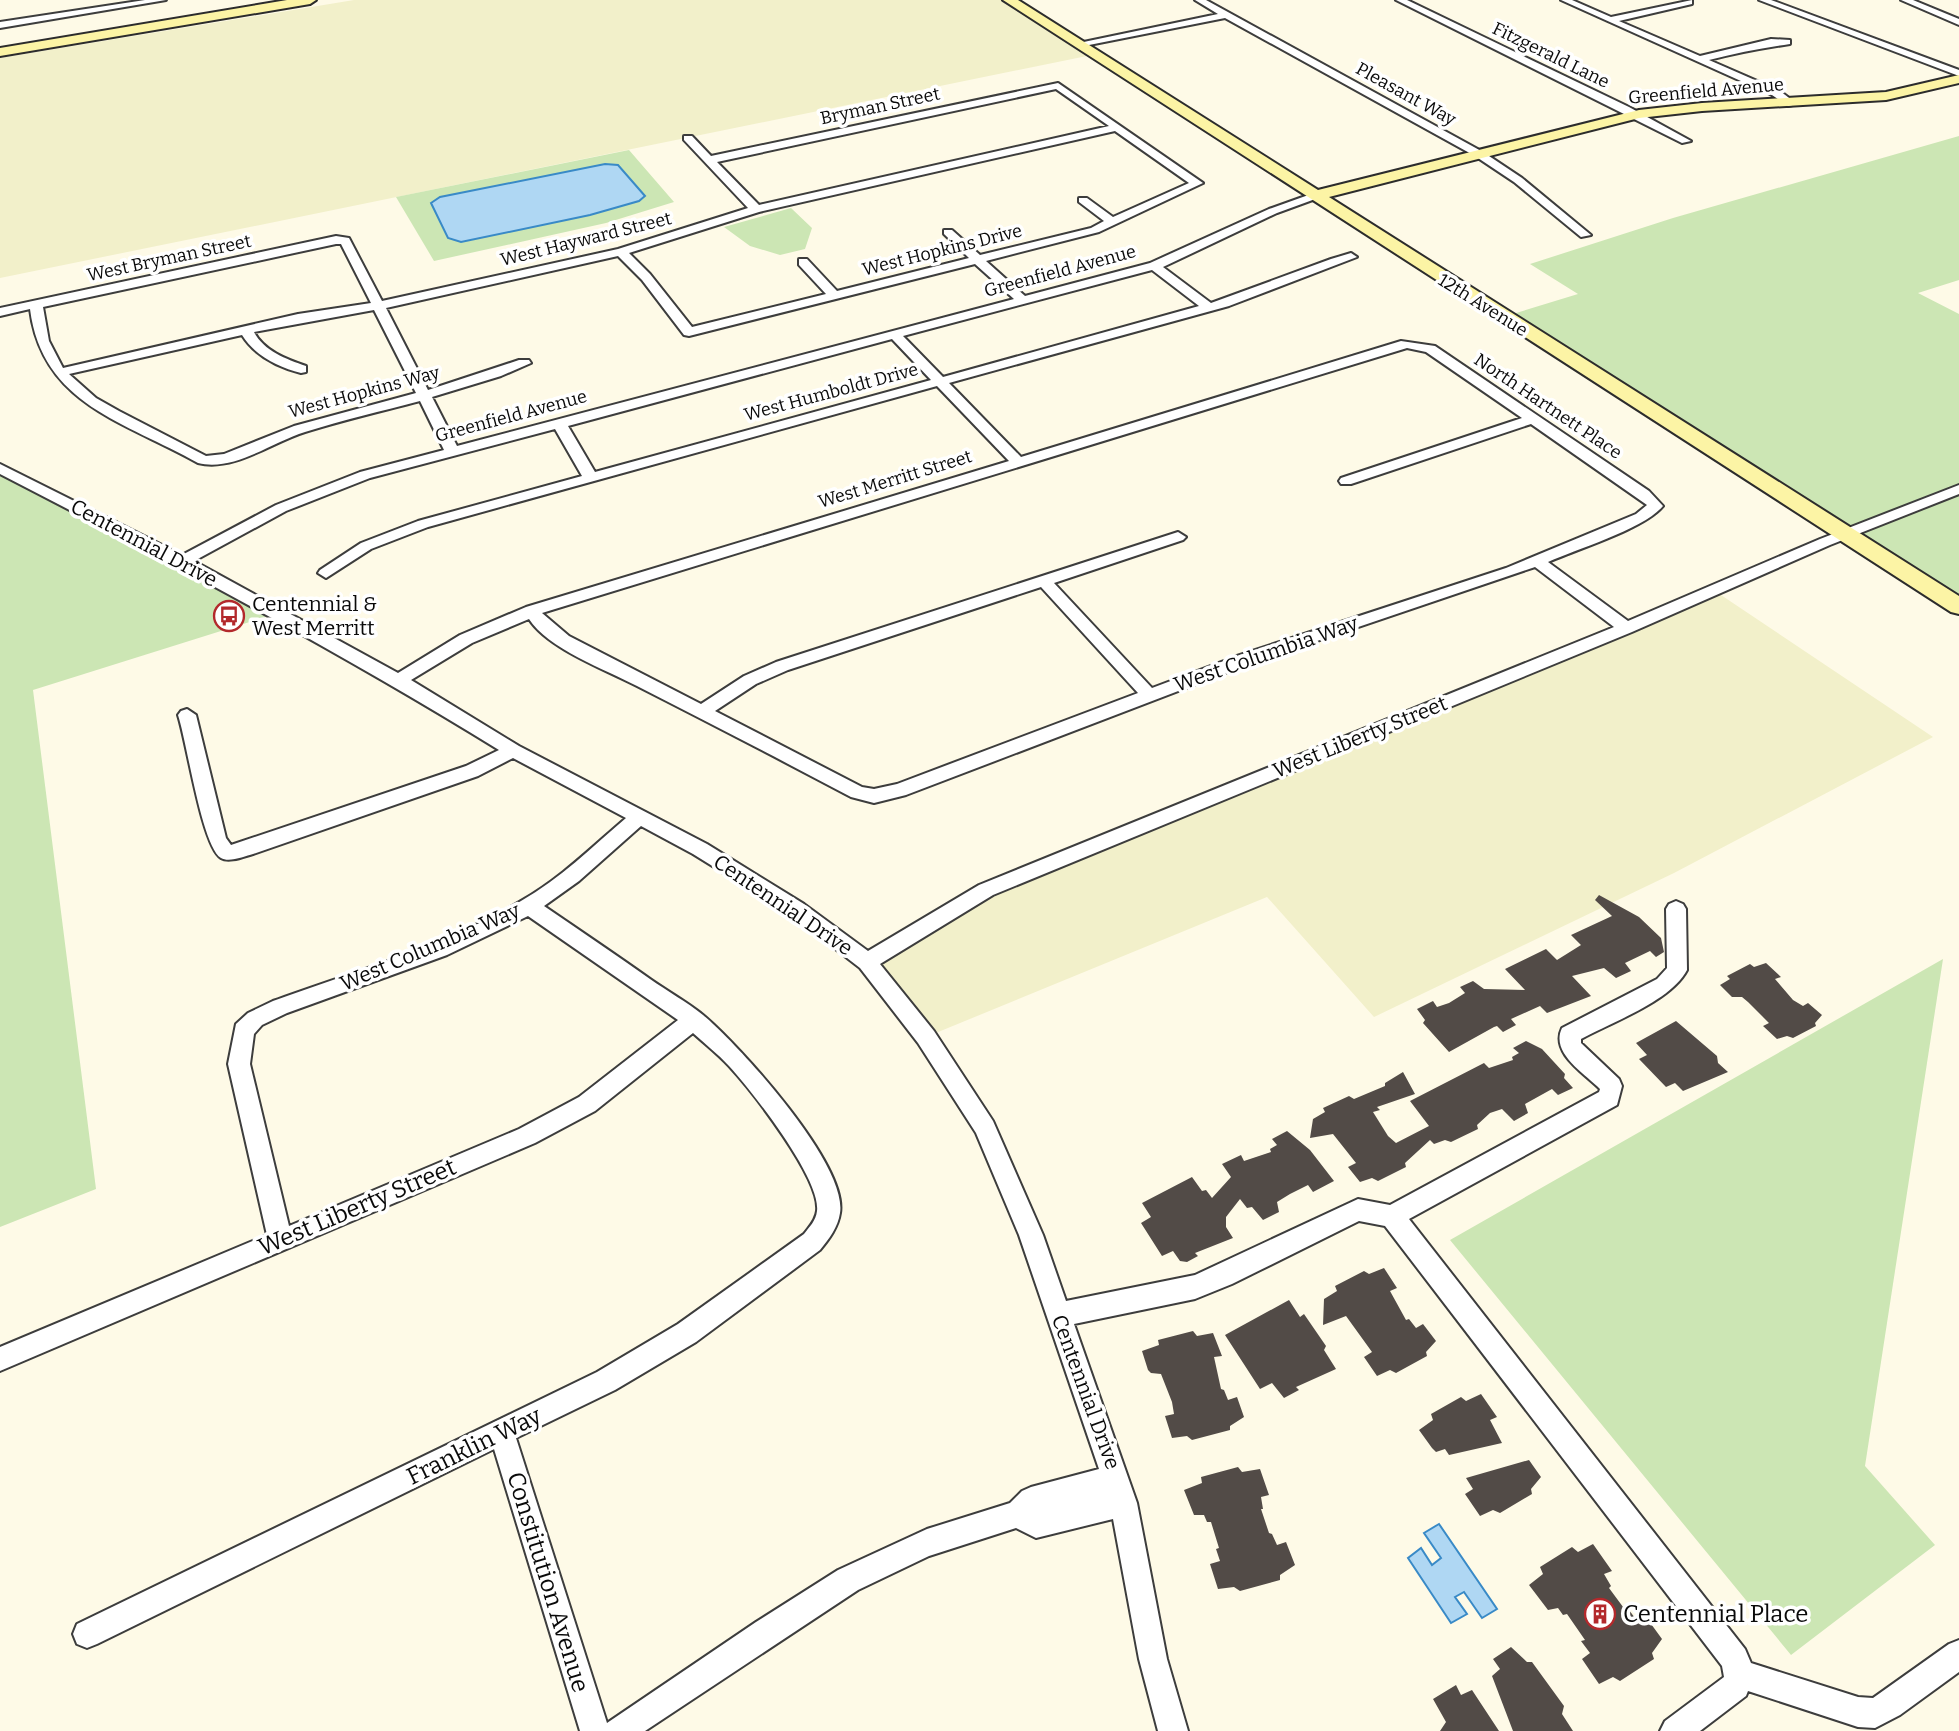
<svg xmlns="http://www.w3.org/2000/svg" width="1959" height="1731" font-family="Bitter,serif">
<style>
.farmland{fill:#f2f0ca}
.green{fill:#cce6b4}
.water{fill:#afd7f3;stroke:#398ac7;stroke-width:2}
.building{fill:#524b47}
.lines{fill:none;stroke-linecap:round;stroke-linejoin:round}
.street-casing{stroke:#3d3d3d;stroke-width:4}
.secondary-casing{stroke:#2c2c2c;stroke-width:4}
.street{fill:#fff;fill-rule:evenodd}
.secondary{fill:#fcf4a5;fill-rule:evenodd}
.labels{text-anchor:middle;stroke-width:7;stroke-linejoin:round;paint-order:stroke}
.far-street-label{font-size:18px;fill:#0a0a0a;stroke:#fff}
.street-label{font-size:21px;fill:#0a0a0a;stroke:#fff}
.poi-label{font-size:21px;fill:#0a0a0a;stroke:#fff;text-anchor:start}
.near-street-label{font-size:24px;fill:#0a0a0a;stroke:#fff}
.near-poi-label{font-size:24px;fill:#0a0a0a;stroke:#fff;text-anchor:start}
</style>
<rect width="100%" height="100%" fill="#fefae7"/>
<path class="farmland" d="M354 0H1002L1087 56 0 278V58Z
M1715 591 1933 737 1674 873 1374 1017 1267 897 926 1037 867 962 951 908Z"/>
<path class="green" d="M1959 136V280L1918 293 1959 314V598L1513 314 1578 294 1530 264 1673 218Z
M629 150 674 202 606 223 434 261 396 197Z
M791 208 812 228 805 249 780 255 750 246 724 227Z
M0 468 275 614 33 690 96 1189 0 1227Z
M1943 959 1865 1466 1935 1545 1791 1655 1450 1240Z"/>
<path class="water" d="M605 164 618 165 645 196 639 201 590 215 461 242 448 238 431 203 440 197Z
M1439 1524 1497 1609 1482 1618 1464 1592 1455 1597 1467 1614 1451 1623 1408 1558 1421 1548 1432 1565 1441 1558 1424 1533Z"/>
<path class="building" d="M1599 895 1639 917 1661 938 1664 952 1656 957 1650 951 1625 963 1631 971 1616 978 1604 968 1572 976 1591 996 1547 1013 1540 1006 1511 1019 1516 1025 1503 1032 1497 1026 1494 1027 1449 1052 1423 1023 1425 1020 1417 1009 1433 1001 1437 1007 1449 1003 1465 993 1460 987 1473 981 1484 989 1525 990 1505 969 1546 949 1557 960 1581 945 1571 935 1612 916 1595 900Z
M1766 963 1781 977 1775 979 1793 1000 1803 1006 1808 1003 1822 1015 1815 1023 1816 1026 1793 1038 1787 1036 1777 1039 1763 1026 1769 1023 1748 1002 1742 997H1732L1720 985 1730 979 1727 976 1750 964 1754 967Z
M1676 1021 1717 1056 1718 1063 1728 1072 1683 1091 1675 1083 1666 1087 1639 1059 1647 1055 1636 1043Z
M1526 1041 1542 1049 1565 1074 1564 1078 1573 1088 1558 1095 1552 1089 1525 1104 1528 1113 1514 1121 1502 1109 1490 1113 1477 1125 1478 1129 1451 1142 1445 1140 1434 1144 1430 1140 1405 1163 1406 1167 1378 1181 1372 1178 1360 1182 1348 1167 1356 1163 1333 1134 1310 1138 1313 1119 1325 1112 1323 1108 1349 1096 1354 1099 1385 1086V1083L1403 1072 1415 1094 1377 1107 1380 1110 1373 1112 1388 1136 1396 1143 1429 1126 1410 1101 1484 1063 1489 1068 1513 1060 1512 1057 1519 1053 1513 1048Z
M1287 1131 1310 1150 1334 1181 1313 1192 1308 1185 1290 1194 1277 1202 1279 1212 1263 1220 1252 1207 1247 1208 1240 1199 1226 1217V1227L1233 1238 1195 1253 1198 1256 1187 1262 1180 1261 1173 1251 1162 1256 1141 1223 1151 1217 1142 1203 1192 1177 1202 1191 1206 1190 1212 1198 1231 1177 1222 1164 1241 1155 1244 1161 1271 1152 1270 1149 1277 1145 1272 1139Z
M1384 1268 1397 1288 1390 1291 1406 1320 1409 1319 1416 1328 1423 1324 1436 1341 1426 1352 1427 1356 1396 1373 1390 1370 1377 1376 1364 1357 1372 1352 1346 1316 1323 1325 1324 1299 1337 1291 1335 1286 1364 1271 1369 1274Z
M1289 1300 1300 1317 1304 1314 1326 1346 1324 1350 1336 1369 1296 1387 1299 1390 1284 1398 1272 1383 1260 1389 1225 1335Z
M1193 1331 1197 1336 1213 1333 1222 1356 1214 1357 1221 1389 1224 1390 1228 1400 1237 1397 1244 1417 1230 1426V1430L1192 1440 1187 1436 1172 1438 1165 1416 1174 1414 1172 1402 1161 1374 1151 1373 1148 1370 1142 1351 1159 1345 1158 1340Z
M1481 1394 1497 1417 1490 1420 1502 1443 1449 1455 1445 1449 1436 1452 1432 1448 1419 1430 1433 1420 1431 1414 1461 1397 1466 1401Z
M1529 1460 1541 1477 1531 1489 1532 1494 1500 1513 1493 1510 1480 1516 1465 1494 1473 1489 1466 1478Z
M1238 1467 1242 1472 1260 1469 1269 1495 1261 1497 1263 1509H1261L1269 1533 1272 1534 1277 1545 1286 1542 1295 1565 1280 1575V1580L1240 1591 1234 1587 1218 1589 1210 1564 1220 1561 1216 1549 1219 1548 1211 1522H1207L1204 1515H1194L1184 1490 1202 1483 1201 1477Z
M1593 1544 1612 1571 1604 1574 1611 1586 1609 1588 1626 1611 1629 1610 1638 1622 1646 1617 1662 1639 1652 1653 1654 1659 1620 1681 1613 1677 1599 1684 1582 1659 1590 1653 1581 1641 1585 1640 1567 1614 1563 1615 1558 1608 1548 1610 1529 1585 1543 1574 1540 1567 1572 1547 1578 1552Z
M1511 1647 1527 1662H1532L1564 1706 1562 1714 1573 1731H1513L1492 1676 1500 1669 1493 1659Z
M1456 1685 1461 1695 1472 1690 1499 1731H1440L1446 1722 1433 1699Z"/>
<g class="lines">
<g class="street-casing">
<path id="street" d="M145 0H166L0 28V22Z
M1195 0H1206L1483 152 1522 178 1591 235 1581 237 1514 182 1475 156 1225 18 1079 47 1074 44 1218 14Z
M1396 0H1407L1629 107 1691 141 1682 143Z
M1561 0H1572L1611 17 1692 0V4L1619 21 1700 56 1771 39 1790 40V44C1763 48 1736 53 1709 60L1780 91 1797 104 1788 106 1772 95Z
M1759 0H1771L1959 70V76Z
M1901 0H1913L1959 19V25Z
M1058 83 1203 183 1099 232 986 261 1025 296 1150 263 1269 209 1314 193 1320 196 1318 198 1277 213 1163 267 1211 303 1331 259 1351 253 1357 257 1229 306 949 383 1021 457 1401 341 1435 346 1649 491 1663 506C1644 529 1577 549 1548 562L1628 621 1820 539 1959 485V494L1830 545 1632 632 993 895 880 964 934 1031 993 1121 1043 1235 1066 1301 1195 1275 1358 1199 1390 1205 1599 1092 1600 1089C1584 1073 1550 1053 1562 1028L1657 979 1667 968 1666 909 1669 904 1676 901 1683 904 1686 909 1687 970C1671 1001 1612 1022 1581 1039V1043L1619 1079 1622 1086 1617 1105 1409 1219 1745 1649 1751 1663 1858 1697 1873 1698 1949 1644 1959 1640V1672L1900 1715 1875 1728 1858 1727 1748 1691 1746 1696 1700 1731H1660L1665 1721 1724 1677 1722 1666 1385 1226 1359 1221 1232 1284 1195 1299 1074 1324 1137 1503 1167 1659 1188 1731H1158L1139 1659 1113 1519 1036 1538 1016 1528 929 1556 858 1590 645 1731H580L494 1449 97 1644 87 1648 77 1644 73 1634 77 1624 597 1372 678 1324 804 1234C809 1227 816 1221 817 1211 821 1179 752 1091 729 1066 718 1054 705 1044 693 1033L595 1111 535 1143 0 1371V1347L267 1235 228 1064 236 1024 248 1013 273 1001C356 971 444 946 521 901 560 879 592 847 626 818L513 758 478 776 253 854C245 856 229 863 221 858 202 847 187 742 178 715L181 711 187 709 196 715 226 838 231 845 466 766 499 750C337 650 169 561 0 474V464L182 555 276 505 360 472 444 450 420 401C382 411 343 420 305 432 272 442 234 472 198 463 126 422 42 405 30 309L0 316V308L336 236 349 238 382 301 618 249 748 208 684 140V136H692L711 156ZM1056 89 1109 126 759 205 717 162ZM1115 131 1189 183 1113 217 1087 198H1079V202L1104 221 1091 228 980 255 952 230H944V234L969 258 837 291 807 259H799V265L826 294 692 327 650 274 629 253 759 212ZM336 244H341L371 303 298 314 63 368 49 341 43 307ZM618 256 642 280 684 335 689 336 975 264 1014 299 457 446 432 397 501 376 531 363 529 360H519L428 390 386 308ZM1152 270 1199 306 943 377 903 336ZM374 310 416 393 294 426 224 454 206 456 119 411 96 398 69 374 242 335C255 356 278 367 301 373L306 372V366C286 359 264 351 254 332ZM892 339 931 380 595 472 568 426ZM1407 348 1426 352 1522 418 1341 478 1339 481 1341 484H1351L1531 424 1647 505 1636 514 1506 568 1237 656 1152 688 1054 583 1183 540 1186 537 1178 532 776 662 744 676 701 704 569 636 542 613ZM937 386 1009 461 526 607 460 635 398 673 194 561 286 511 370 478 555 429 582 476 418 521 361 543 320 570 318 573 326 578 371 549 428 527ZM1535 567 1614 627 979 885 868 951 804 904 707 844 519 746 411 680 472 643 529 619C547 648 606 670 637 686 708 722 779 759 851 797L874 803 906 795 1249 664ZM1041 587 1138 693 897 784 874 789 862 787 715 711 756 684 788 670ZM641 826 693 854 790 914 860 968 918 1043 976 1133 1019 1235 1099 1469 1031 1487 1022 1491 1010 1503 927 1529 838 1570 756 1622 607 1723 516 1438 615 1390 696 1342 820 1250C829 1239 838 1227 840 1213 848 1165 739 1045 703 1015 687 1002 667 991 650 979 615 954 579 930 544 906L579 881ZM528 916 678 1020 579 1097 519 1129 289 1226 250 1064 254 1034 262 1025 287 1013 447 955Z"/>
</g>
<g class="secondary-casing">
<path id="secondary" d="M287 0H316L310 4 0 56V48Z
M1003 0H1018L1318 190 1639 110 1702 103 1886 92 1959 75V83L1886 100 1702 111 1639 118 1329 197 1959 596V614L1951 612Z"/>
</g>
<use href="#street" class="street"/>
<use href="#secondary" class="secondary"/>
</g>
<defs>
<g id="bus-ring" transform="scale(1.575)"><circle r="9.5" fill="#fff" stroke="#b3292c" stroke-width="1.5"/><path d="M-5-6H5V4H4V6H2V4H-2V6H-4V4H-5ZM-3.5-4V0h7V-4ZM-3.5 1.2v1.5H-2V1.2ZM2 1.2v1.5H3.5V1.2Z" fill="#b3292c"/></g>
<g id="building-ring" transform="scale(1.575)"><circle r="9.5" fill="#fff" stroke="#b3292c" stroke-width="1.5"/><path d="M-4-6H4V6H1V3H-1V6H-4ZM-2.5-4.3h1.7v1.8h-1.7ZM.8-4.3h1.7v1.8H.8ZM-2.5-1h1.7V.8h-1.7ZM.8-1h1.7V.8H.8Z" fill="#b3292c"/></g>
</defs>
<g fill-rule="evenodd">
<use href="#bus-ring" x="229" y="616"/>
<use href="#building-ring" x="1600" y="1614"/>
</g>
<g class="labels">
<g class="far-street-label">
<text transform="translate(1551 55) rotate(26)" y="6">Fitzgerald Lane</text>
<text transform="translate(1706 91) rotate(-5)" y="6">Greenfield Avenue</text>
<text transform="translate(1406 94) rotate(29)" y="6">Pleasant Way</text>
<text transform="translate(880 106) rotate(-12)" y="6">Bryman Street</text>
<text transform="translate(586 239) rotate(-14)" y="6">West Hayward Street</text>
<text transform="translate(942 250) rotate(-14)" y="6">West Hopkins Drive</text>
<text transform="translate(169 258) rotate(-12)" y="6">West Bryman Street</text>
<text transform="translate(1060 271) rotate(-15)" y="6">Greenfield Avenue</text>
<text transform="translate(1483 305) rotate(32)" y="6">12th Avenue</text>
<text transform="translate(364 392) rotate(-15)" y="6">West Hopkins Way</text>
<text transform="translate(831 392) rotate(-15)" y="6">West Humboldt Drive</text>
<text transform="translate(1548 406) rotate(34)" y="6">North Hartnett Place</text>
<text transform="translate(511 416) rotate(-15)" y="6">Greenfield Avenue</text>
<text transform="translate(895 479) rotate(-17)" y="6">West Merritt Street</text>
</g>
<g class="street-label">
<text transform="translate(144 543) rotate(28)" y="7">Centennial Drive</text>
<text transform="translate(1266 654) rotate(-19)" y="7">West Columbia Way</text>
<text transform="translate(1360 737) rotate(-22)" y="7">West Liberty Street</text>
<text transform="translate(783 905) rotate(34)" y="7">Centennial Drive</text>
<text transform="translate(430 947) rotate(-23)" y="7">West Columbia Way</text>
<text transform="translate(1086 1392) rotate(70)" y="7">Centennial Drive</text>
</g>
<g class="poi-label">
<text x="252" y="611">Centennial &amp;<tspan x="252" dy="24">West Merritt</tspan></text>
</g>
<g class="near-street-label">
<text transform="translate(357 1207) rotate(-23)" y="8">West Liberty Street</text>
<text transform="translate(474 1446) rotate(-26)" y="8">Franklin Way</text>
<text transform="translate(548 1582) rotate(73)" y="8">Constitution Avenue</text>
</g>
<g class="near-poi-label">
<text x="1623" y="1622">Centennial Place</text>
</g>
</g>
</svg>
